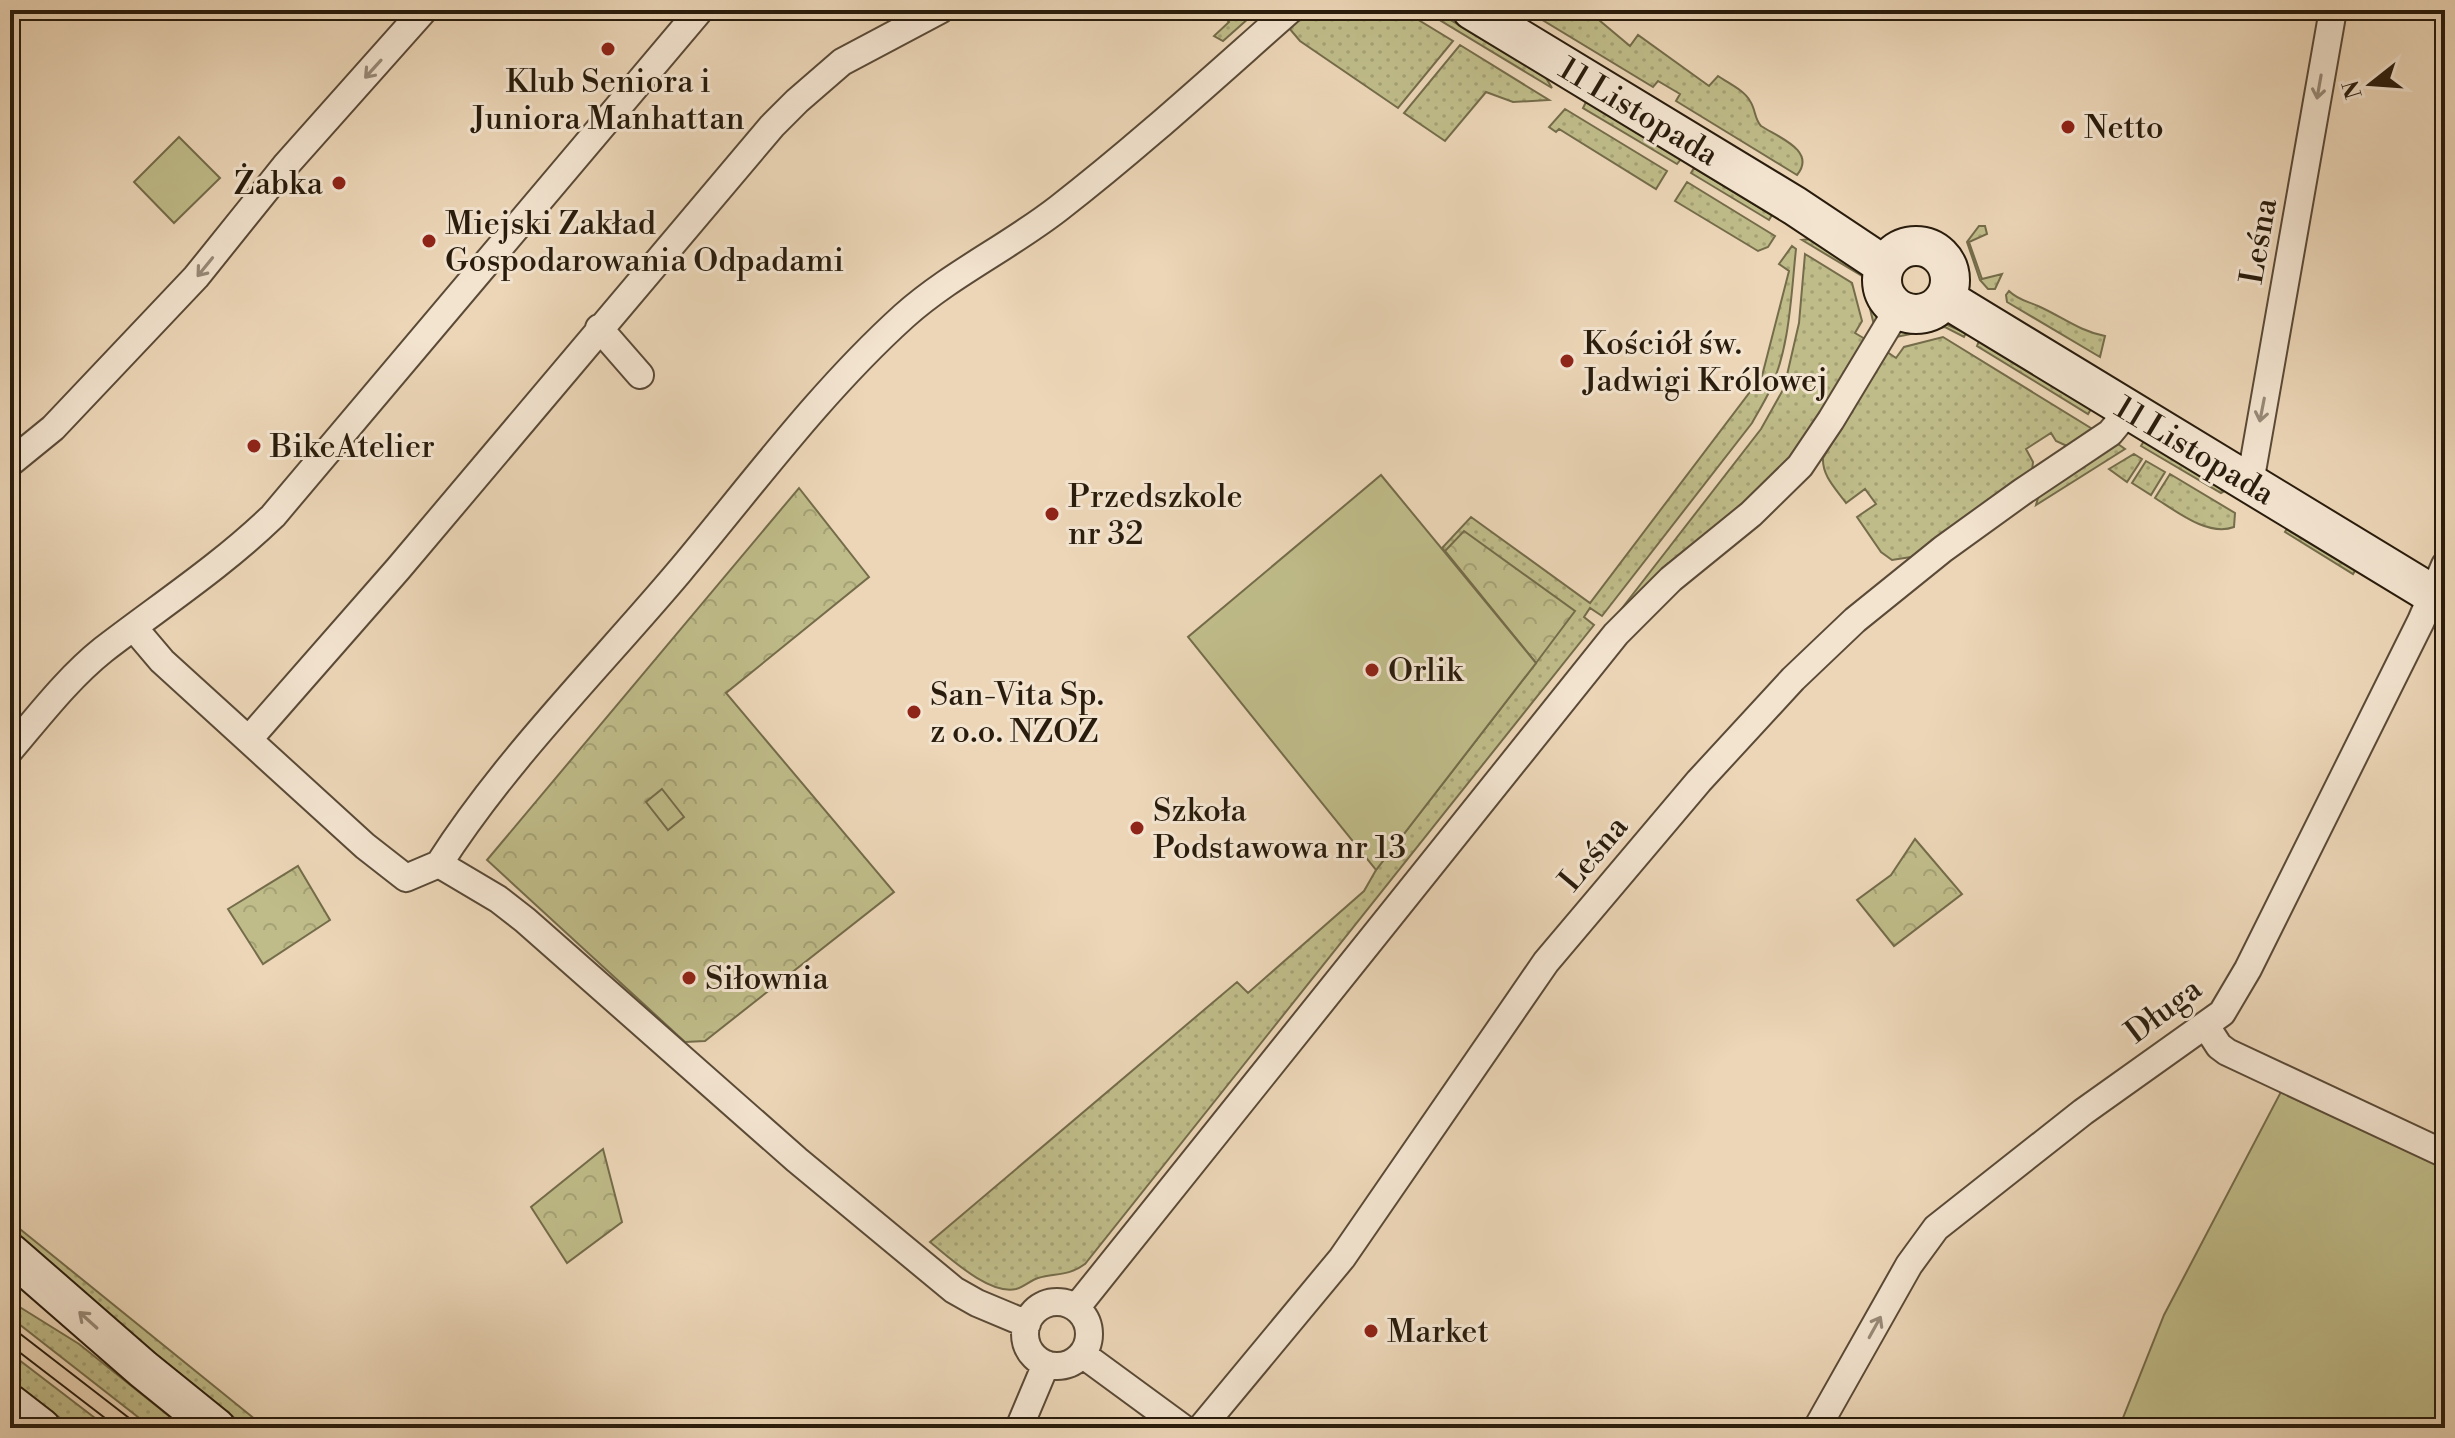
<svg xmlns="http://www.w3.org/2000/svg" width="2455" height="1438" font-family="'Libre Bodoni',serif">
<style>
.grass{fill:url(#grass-dots);stroke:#746c4a;stroke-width:2}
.forest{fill:url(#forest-crowns);stroke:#746c4a;stroke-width:2}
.pitch{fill:#bfbc89;stroke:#746c4a;stroke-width:2}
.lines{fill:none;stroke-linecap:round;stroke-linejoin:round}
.street-casing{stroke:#5a4a37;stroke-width:30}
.secondary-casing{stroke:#291c0c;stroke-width:42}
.street{stroke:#f3e4d0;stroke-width:26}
.secondary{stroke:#f3e4d0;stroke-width:38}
.tram{stroke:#291c0c;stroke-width:2}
.oneway{stroke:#988a78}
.poi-dot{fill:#8f2418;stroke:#f3e4d0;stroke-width:3}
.labels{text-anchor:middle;stroke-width:6;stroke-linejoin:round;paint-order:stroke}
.poi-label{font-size:32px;fill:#291c0c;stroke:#f3e4d0;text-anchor:start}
.street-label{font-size:32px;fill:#291c0c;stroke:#f3e4d0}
</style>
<defs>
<pattern id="grass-dots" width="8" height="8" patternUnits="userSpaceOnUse" patternTransform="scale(2)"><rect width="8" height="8" fill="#bfbc89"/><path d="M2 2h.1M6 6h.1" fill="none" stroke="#a4a175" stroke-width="1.8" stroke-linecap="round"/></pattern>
<pattern id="forest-crowns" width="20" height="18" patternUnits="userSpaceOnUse" patternTransform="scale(2)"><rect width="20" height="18" fill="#bfbc89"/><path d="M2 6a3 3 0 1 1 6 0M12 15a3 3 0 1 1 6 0" fill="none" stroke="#a4a175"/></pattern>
</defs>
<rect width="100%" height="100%" fill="#ecd6b7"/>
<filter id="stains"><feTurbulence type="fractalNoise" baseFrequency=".0025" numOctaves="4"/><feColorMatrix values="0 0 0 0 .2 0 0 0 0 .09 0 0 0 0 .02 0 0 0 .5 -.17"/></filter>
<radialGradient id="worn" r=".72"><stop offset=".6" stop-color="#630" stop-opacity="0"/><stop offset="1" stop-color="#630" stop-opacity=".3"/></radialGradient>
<path class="grass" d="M1218 10H1258L1223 41 1214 36 1229 22Z
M1309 10H1402L1453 41 1398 108 1300 41 1289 28Z
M1423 10H1434L1546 78 1552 88Z
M1526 10H1587L1630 46 1638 35 1709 86 1718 76C1728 83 1744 90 1750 101 1756 110 1754 118 1761 126 1778 137 1817 151 1797 175L1676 101 1680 94 1658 81 1653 87Z
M1460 45 1549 100 1513 102 1486 92 1445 141 1404 113Z
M1586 102 1681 159 1677 164 1583 108Z
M1565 109 1667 171 1656 189 1559 129 1556 132 1549 127Z
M1694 168 1772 215 1769 220 1691 173Z
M1687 182 1775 236 1768 247 1758 251 1675 201Z
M1979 226H1985L1987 234 1969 242 1982 279 2002 274 1995 289H1988L1980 280 1967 242Z
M1810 239 1867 277 1879 308V316L1874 325 1862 276 1802 240Z
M1792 246 1796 249C1791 295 1790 347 1770 390 1765 401 1758 412 1752 423L1602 616 1590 608 1584 617 1594 625 1085 1264C1069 1276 1056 1273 1038 1278 1031 1280 1024 1287 1016 1289 989 1295 950 1258 930 1242L1237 982 1248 993 1364 891 1376 870 1536 663 1442 548 1471 517 1590 603 1762 376 1789 271 1779 264Z
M1805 254 1852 283 1862 321 1855 333 1865 339 1804 439 1782 467 1746 503 1659 573 1612 621 1761 429 1784 388 1799 323Z
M2009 291C2018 300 2027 301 2038 306 2061 316 2079 331 2105 336L2100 357 2007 302 2006 295Z
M1933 322 1943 323 1966 333 1964 337 1945 327 1896 337 1902 329Z
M1943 337 2094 430 2067 446 2056 441 2051 433 2026 449 2033 462 2032 471 1911 557 1892 560 1881 552 1857 517 1876 504 1865 489 1846 503C1836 489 1822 476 1823 458L1887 352 1896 358 1904 347Z
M1979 341 2091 409 2088 414 1977 346Z
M2144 441 2218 485 2223 492 2221 493 2141 446Z
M2118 444 2125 449 2036 505 2039 494 2043 491Z
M2134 454 2142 459 2127 482 2109 469Z
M2146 461 2165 472 2151 495 2132 483Z
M2170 474 2235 513 2234 527C2208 537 2176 511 2155 498Z
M2288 527 2356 569 2353 574 2285 532Z
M10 1221 266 1428H247L10 1236Z
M10 1301 79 1344 184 1428H152L10 1317Z
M10 1353 108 1428H73L10 1379Z"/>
<path class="forest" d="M799 488 869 577 726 693 894 892 705 1041 685 1042 487 860Z
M1464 531 1575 611 1536 663 1445 551Z
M1915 839 1962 894 1894 946 1857 900 1891 875Z
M298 866 330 920 263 964 228 909Z
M603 1149 622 1222 567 1263 531 1207Z"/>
<path class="pitch" d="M179 137 220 178 174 223 134 182Z
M1381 475 1536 663 1376 870 1188 637Z
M662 789 684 817 668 830 646 802Z
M2283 1088 2445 1167V1428H2119L2164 1315Z"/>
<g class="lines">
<g class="street-casing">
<path id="street" d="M599 328 640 375
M10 463 53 428 196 277 286 165 424 10
M2250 483 2333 10
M134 628 162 661 365 846 406 878 439 864
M249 739 398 569 772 126 797 101 842 62 940 10
M10 750C39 716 68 678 103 650 160 606 220 567 273 516L700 10
M2206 1026 2219 1046 2227 1052 2445 1154
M1025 1334a32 32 0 1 1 64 0a32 32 0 1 1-64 0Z
M1076 1308 1616 634 1671 579 1751 514 1800 466 1831 420 1898 309
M1027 1324 977 1303 954 1290 797 1160 525 920 498 899 439 864C507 758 598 668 679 572 752 485 819 393 904 316 951 274 1009 247 1059 208 1139 146 1214 77 1290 10
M1082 1354 1183 1428
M1019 1428 1046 1364
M1201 1428 1342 1258 1546 962 1699 781 1793 679 1855 620 1943 549 2022 492 2110 433 2129 410
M1817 1428 1909 1265 1936 1228 2083 1112 2222 1013 2248 969 2421 621 2445 565"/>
</g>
<g class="secondary-casing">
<path id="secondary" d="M1472 10 1795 206 1885 266
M1882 280a34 34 0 1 1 68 0a34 34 0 1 1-68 0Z
M1945 298 2445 602
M10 1253 143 1369 216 1428
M10 1404 41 1428"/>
</g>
<use href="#street" class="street"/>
<use href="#secondary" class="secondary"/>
<path class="tram" d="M10 1326 142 1428
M10 1345 118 1428"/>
</g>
<defs><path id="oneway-shaft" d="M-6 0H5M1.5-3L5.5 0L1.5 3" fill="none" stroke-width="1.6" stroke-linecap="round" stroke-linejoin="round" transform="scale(2)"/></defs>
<g class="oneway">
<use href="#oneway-shaft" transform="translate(373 69) rotate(132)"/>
<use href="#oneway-shaft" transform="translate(2319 87) rotate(100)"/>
<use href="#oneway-shaft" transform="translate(205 267) rotate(129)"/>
<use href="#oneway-shaft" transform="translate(2262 410) rotate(101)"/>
<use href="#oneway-shaft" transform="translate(88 1320) rotate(-138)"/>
<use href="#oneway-shaft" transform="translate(1875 1327) rotate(-61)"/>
</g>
<g class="poi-dot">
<circle cx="608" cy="49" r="8"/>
<circle cx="2068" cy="127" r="8"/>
<circle cx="339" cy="183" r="8"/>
<circle cx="429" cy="241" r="8"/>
<circle cx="1567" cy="361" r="8"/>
<circle cx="254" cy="446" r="8"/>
<circle cx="1052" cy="514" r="8"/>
<circle cx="1372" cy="670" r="8"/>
<circle cx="914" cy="712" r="8"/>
<circle cx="1137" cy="828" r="8"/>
<circle cx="689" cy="978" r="8"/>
<circle cx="1371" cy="1331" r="8"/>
</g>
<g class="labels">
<g class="poi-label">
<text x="608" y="92" text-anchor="middle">Klub Seniora i<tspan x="608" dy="37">Juniora Manhattan</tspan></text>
<text x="2084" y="138">Netto</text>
<text x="323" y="194" text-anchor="end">Żabka</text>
<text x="445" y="234">Miejski Zakład<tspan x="445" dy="37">Gospodarowania Odpadami</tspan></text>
<text x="1583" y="354">Kościół św.<tspan x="1583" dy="37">Jadwigi Królowej</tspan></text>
<text x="270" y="457">BikeAtelier</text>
<text x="1068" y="507">Przedszkole<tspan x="1068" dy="37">nr 32</tspan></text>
<text x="1388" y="681">Orlik</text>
<text x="930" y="705">San-Vita Sp.<tspan x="930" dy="37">z o.o. NZOZ</tspan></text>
<text x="1153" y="821">Szkoła<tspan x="1153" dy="37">Podstawowa nr 13</tspan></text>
<text x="705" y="989">Siłownia</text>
<text x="1387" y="1342">Market</text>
</g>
<g class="street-label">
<text transform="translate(1639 111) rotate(31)" y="11">11 Listopada</text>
<text transform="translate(2258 241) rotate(-80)" y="11">Leśna</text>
<text transform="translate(2195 450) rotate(31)" y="11">11 Listopada</text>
<text transform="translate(1593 853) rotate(-50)" y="11">Leśna</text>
<text transform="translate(2163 1010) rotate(-37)" y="11">Długa</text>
</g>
</g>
<rect width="2455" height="1438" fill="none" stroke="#ecd6b7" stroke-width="40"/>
<rect x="12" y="12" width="2431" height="1414" fill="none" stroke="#291c0c" stroke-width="4"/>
<rect x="20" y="20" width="2415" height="1398" fill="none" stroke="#291c0c" stroke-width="2"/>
<g transform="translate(2371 84) rotate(253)" stroke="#f3e4d0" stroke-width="6" paint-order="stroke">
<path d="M0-6L14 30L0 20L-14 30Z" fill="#291c0c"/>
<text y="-12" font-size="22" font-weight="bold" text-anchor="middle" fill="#291c0c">N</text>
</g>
<rect width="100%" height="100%" filter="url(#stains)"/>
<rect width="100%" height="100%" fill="url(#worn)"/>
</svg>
